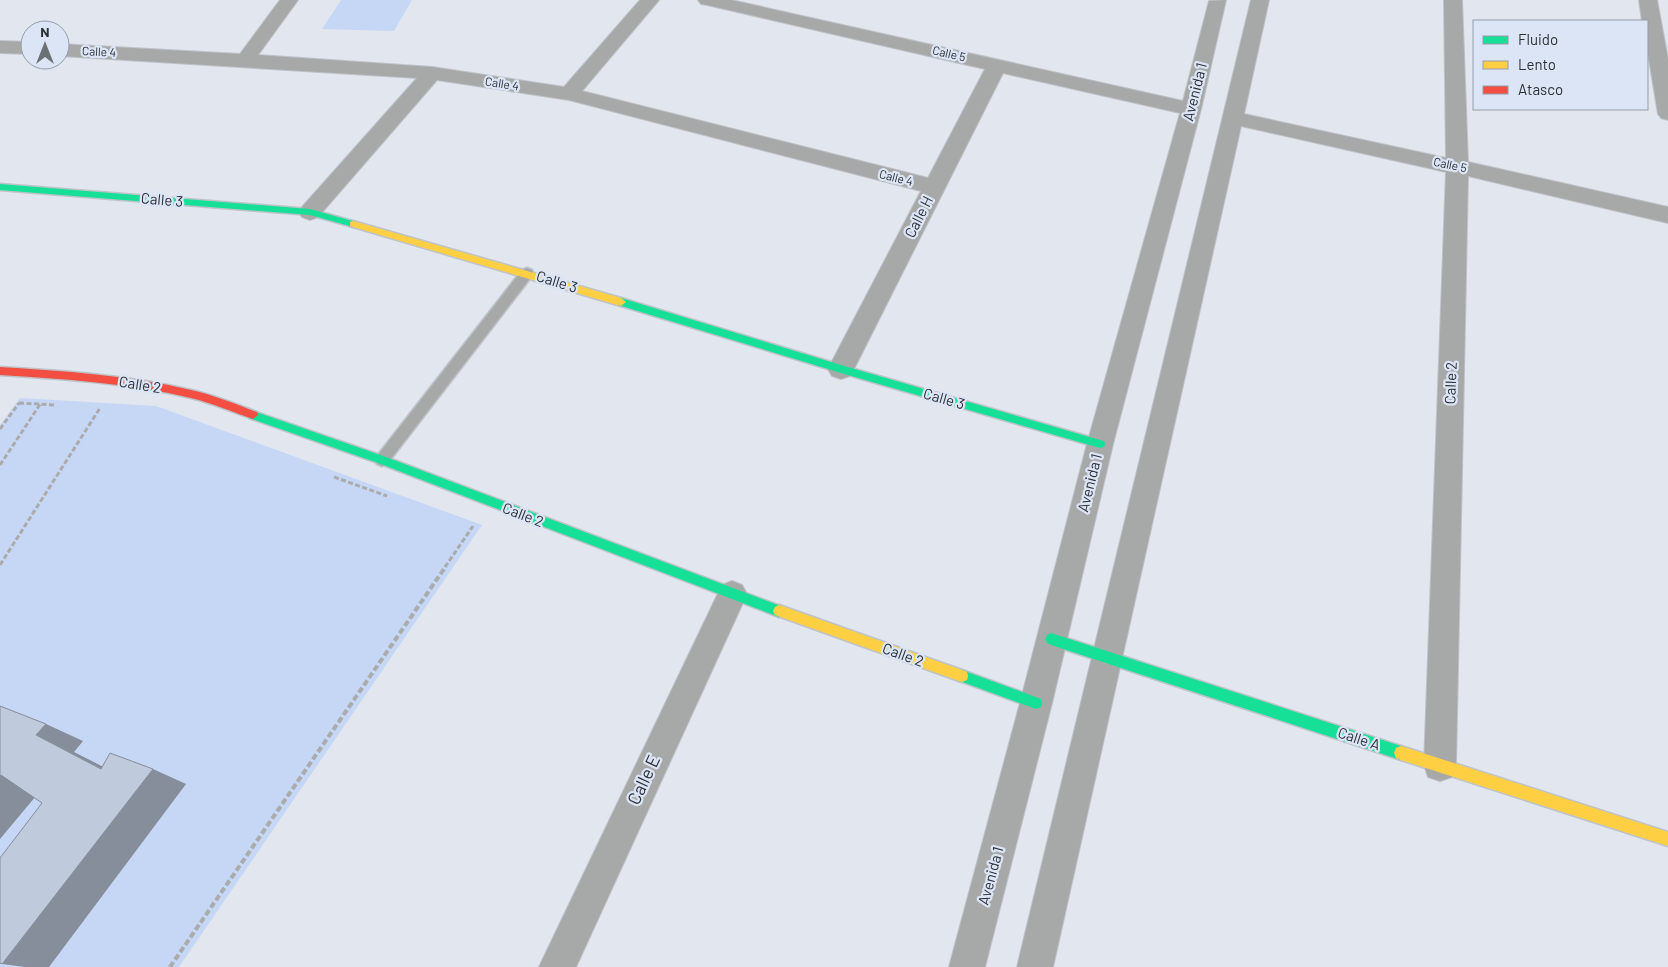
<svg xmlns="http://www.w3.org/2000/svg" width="1668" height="967" font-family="Barlow,sans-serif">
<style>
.green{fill:#c5d7f4}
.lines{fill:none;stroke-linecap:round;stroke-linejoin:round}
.lane-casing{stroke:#bec3c9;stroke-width:3}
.street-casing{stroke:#bec3c9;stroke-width:2}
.fast-casing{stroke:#bec3c9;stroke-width:3}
.slow-casing{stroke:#bec3c9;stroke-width:3}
.jam-casing{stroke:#bec3c9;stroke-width:3}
.path-far1{stroke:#aaabad;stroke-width:3;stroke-dasharray:5 2.5;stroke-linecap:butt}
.path{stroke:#aaabad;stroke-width:4;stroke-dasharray:6 3;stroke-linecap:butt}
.lane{fill:#a7a8a8;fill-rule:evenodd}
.street{fill:#a7a8a8;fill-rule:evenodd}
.fast{fill:#16e098;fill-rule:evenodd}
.slow{fill:#ffcf43;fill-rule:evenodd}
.jam{fill:#f24e42;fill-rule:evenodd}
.shaded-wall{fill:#868d9b}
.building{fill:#bfcadd;stroke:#868d9b}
.labels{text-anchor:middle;stroke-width:4.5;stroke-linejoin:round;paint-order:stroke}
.far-street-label{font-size:12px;fill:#2d3137;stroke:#dbe5f5}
.street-label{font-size:15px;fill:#2d3137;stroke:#dbe5f5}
.near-street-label{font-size:18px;fill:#2d3137;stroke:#dbe5f5}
</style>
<rect width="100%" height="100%" fill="#e1e6ef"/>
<path class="green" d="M341 0H412L394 31 322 29Z
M20 398 156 406 482 525 179 967H0V425Z"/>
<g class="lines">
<g class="lane-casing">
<path id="lane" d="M527 268 532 270 533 273 532 276 387 464 382 466 377 464 375 460 377 456 522 270Z"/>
</g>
<g class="street-casing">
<path id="street" d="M280 0H298L258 55 432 67 564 87 640 0H659L582 91 928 178 985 69 707 5 701 4 698 0H731L1183 101 1209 1 1226 0 1201 109 1113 444 1052 703 985 967H949L1020 703 1087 444 1180 113 1003 73 854 369 850 376 841 379 832 376 828 369 921 191 569 100 437 80 318 217 310 220 302 217 299 212 302 207 417 78 60 56V44L240 54Z
M1251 0H1269L1244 114 1446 158 1444 0H1462L1468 162 1668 207V223L1468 176 1456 765 1452 777 1440 781 1428 777 1424 765 1446 172 1241 126 1053 967H1017Z
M1639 0H1657L1668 59V120L1661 118 1658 114 1647 47V21H1642Z
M0 41 30 42V54L0 53Z
M732 581 742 585 747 594 576 967H539L722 585Z"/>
</g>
<g class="fast-casing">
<path id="fast" d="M0 184 310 209 356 222 358 224 353 227 310 215 0 190Z
M621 298 841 365 1100 440 1104 441 1105 444 1104 447 1100 448 841 373 618 305 616 302Z
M253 411 386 457 783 607 785 611 783 615 779 617 378 463 249 418 248 415 249 412Z
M1051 633 1401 746 1406 748 1408 753 1406 758 1401 760 1051 645 1047 643 1045 639 1047 635Z
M962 670 1041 699 1042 703 1041 707 1036 709 957 680 956 676 957 672Z"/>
</g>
<g class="slow-casing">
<path id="slow" d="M353 221 621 298 626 302 621 306 350 226V222Z
M779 605 962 670 967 672 968 676 967 680 962 682 775 615 773 611 775 607Z
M1401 746 1668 832V846L1401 760 1396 758 1394 753 1396 748Z"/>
</g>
<g class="jam-casing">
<path id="jam" d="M0 367C64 371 128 375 191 390 214 395 235 404 257 412L258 415 253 419C232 412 212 403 191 398 128 383 64 379 0 375Z"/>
</g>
<path class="path-far1" d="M19 403 55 405
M0 429 19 403
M0 465 41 403
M334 477 387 496
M0 565 100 408
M445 567 473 526"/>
<path class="path" d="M170 967 446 566"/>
<use href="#lane" class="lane"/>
<use href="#street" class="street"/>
<use href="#fast" class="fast"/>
<use href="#slow" class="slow"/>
<use href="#jam" class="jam"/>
</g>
<path class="shaded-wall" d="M46 724 83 741 74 752 137 784 101 769 36 735Z
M153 769 186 784 49 967H25L2 964Z
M1 775 41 790 0 839V776Z"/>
<path class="building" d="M0 706 46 724 36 735 101 769 110 753 153 769 2 964 0 963V858L42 803 1 775 0 776Z"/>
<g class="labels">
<g class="far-street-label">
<text transform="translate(99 52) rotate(3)" y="4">Calle 4</text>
<text transform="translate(949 54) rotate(13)" y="4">Calle 5</text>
<text transform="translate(502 84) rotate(9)" y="4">Calle 4</text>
<text transform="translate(1450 165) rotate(12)" y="4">Calle 5</text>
<text transform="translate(896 178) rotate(14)" y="4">Calle 4</text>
</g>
<g class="street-label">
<text transform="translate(1195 92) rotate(-76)" y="5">Avenida 1</text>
<text transform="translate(162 200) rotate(5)" y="5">Calle 3</text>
<text transform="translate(919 217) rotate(-63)" y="5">Calle H</text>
<text transform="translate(557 282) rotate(17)" y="5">Calle 3</text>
<text transform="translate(1451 383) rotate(-88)" y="5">Calle 2</text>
<text transform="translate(140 385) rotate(9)" y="5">Calle 2</text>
<text transform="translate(944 399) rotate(16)" y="5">Calle 3</text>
<text transform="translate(1090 483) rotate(-76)" y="5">Avenida 1</text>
<text transform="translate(523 515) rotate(21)" y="5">Calle 2</text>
<text transform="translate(903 655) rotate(20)" y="5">Calle 2</text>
<text transform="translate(1359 739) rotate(18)" y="5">Calle A</text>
<text transform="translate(991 876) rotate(-75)" y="5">Avenida 1</text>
</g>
<g class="near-street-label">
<text transform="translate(644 780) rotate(-65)" y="6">Calle E</text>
</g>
</g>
<rect x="1473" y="20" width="175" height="90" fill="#dbe5f5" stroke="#959da9"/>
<rect x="1483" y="36" width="25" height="8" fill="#16e098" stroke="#959da9"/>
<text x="1518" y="45" font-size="15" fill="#2d3137">Fluido</text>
<rect x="1483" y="61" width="25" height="8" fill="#ffcf43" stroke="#959da9"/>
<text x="1518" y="70" font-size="15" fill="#2d3137">Lento</text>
<rect x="1483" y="86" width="25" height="8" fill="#f24e42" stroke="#959da9"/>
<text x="1518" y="95" font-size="15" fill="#2d3137">Atasco</text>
<g transform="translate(45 45)"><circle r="24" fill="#dbe5f5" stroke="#959da9"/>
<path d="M0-4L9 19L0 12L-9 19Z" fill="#6c7077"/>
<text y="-8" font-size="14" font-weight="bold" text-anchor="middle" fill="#2d3137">N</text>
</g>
</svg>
